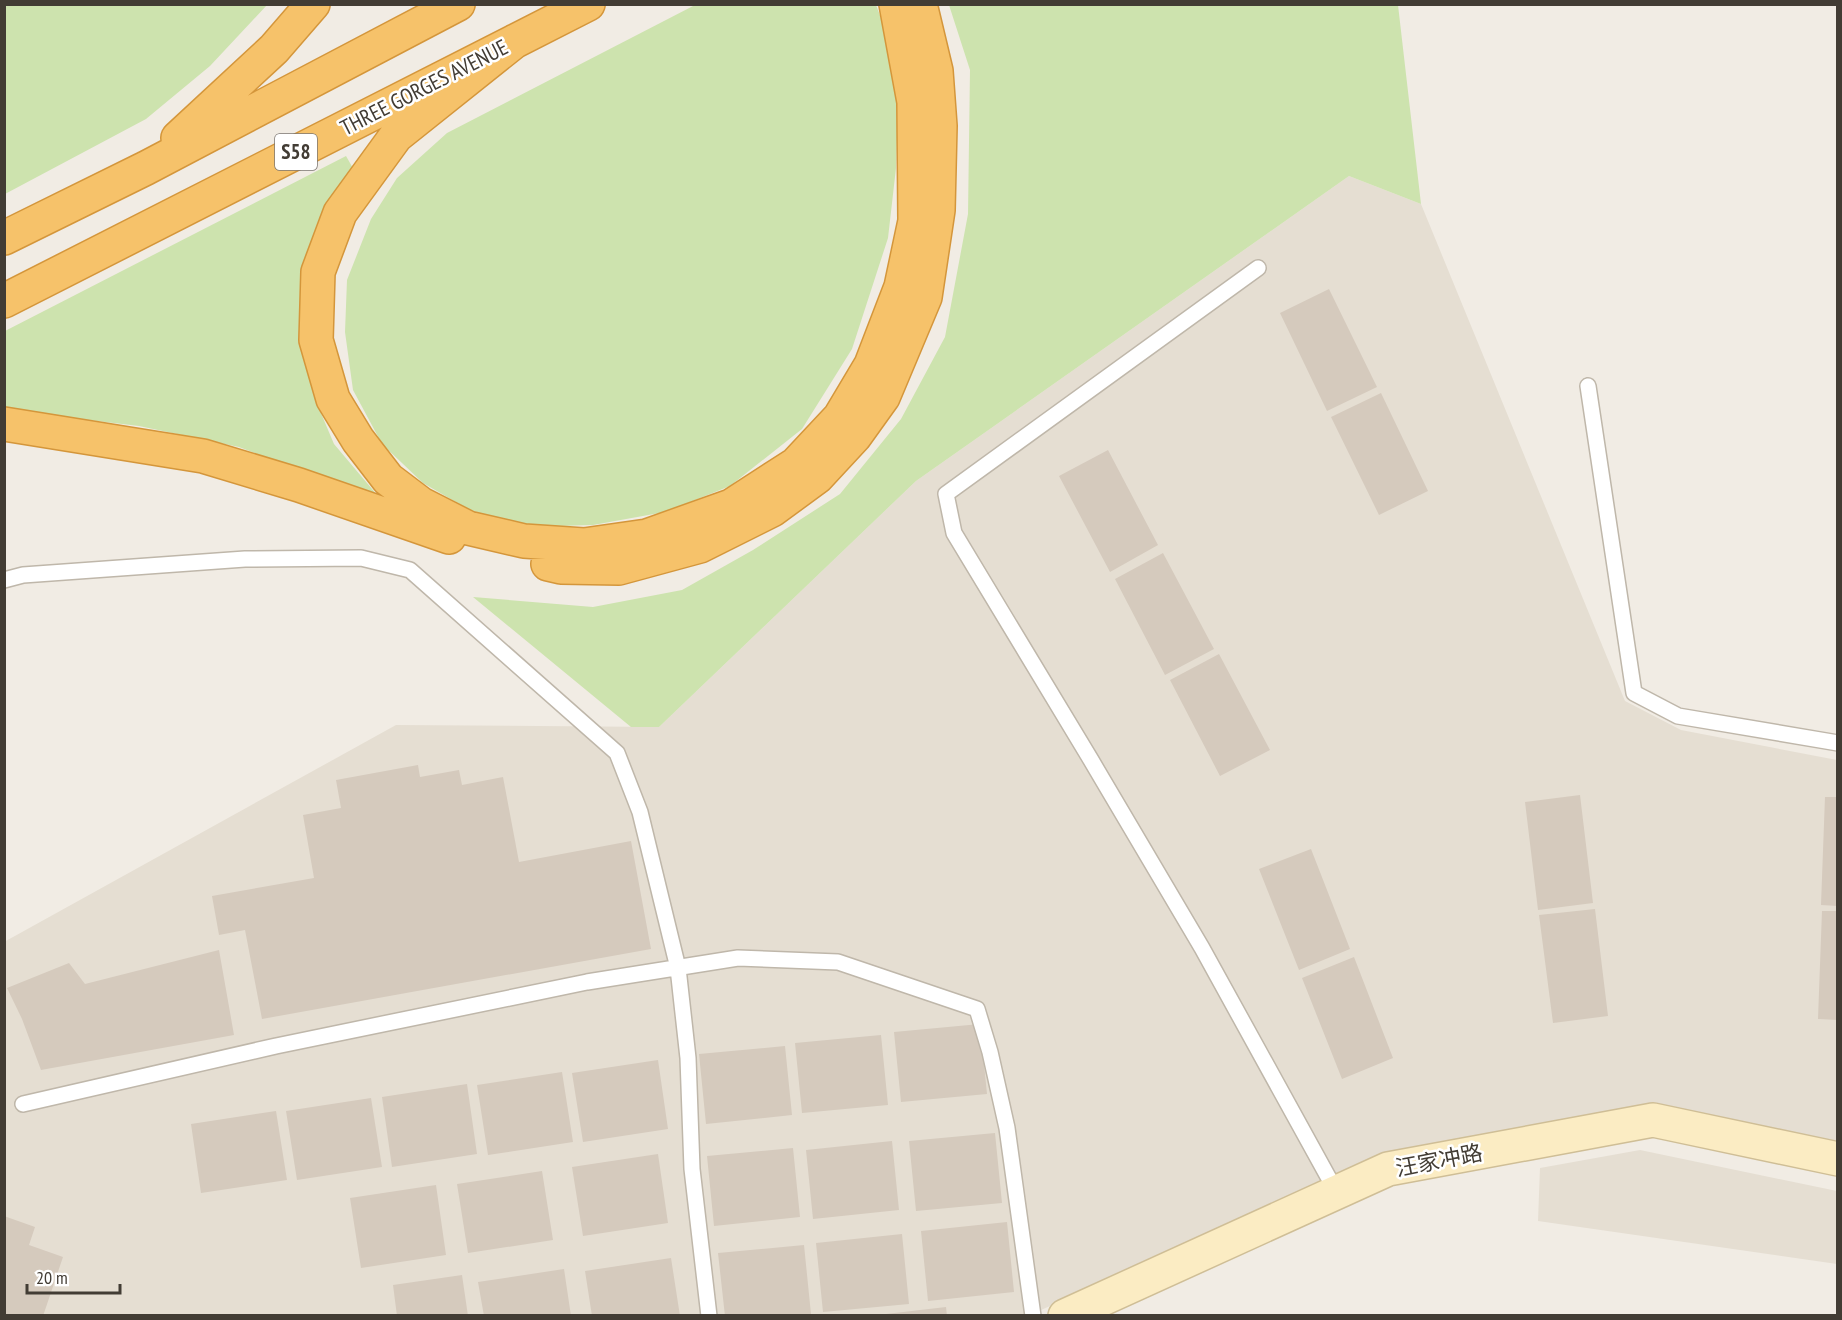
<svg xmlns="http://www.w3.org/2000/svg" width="1842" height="1320" font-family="'PT Sans Narrow','Noto Sans SC',sans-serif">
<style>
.residential{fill:#e5ded2}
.green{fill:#cde3ae}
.building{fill:#d5cabd}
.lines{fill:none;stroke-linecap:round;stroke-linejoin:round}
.lane-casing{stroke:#bfb7aa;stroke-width:18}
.secondary-casing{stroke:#cfbe96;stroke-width:36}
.highway-casing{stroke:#d4963b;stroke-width:36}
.lane{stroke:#fff;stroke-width:15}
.secondary{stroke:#fbecc3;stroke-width:33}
.highway{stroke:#f6c26a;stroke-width:33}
.labels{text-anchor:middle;stroke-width:5;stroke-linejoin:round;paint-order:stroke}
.shield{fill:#fff;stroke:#7b7671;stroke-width:1.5}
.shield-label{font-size:21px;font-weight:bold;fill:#423c34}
.street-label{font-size:22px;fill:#423c34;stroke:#fff}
</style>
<rect width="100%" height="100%" fill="#f1ece4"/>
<path class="residential" d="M1349 176 1421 204 1625 701 1681 730 1837 760V1143L1649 1107 1317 1186 1030 1315H5L4 942 396 725 659 727 916 481Z
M1640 1150 1837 1191V1264L1538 1221 1540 1168Z"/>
<path class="green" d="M5 4H267V5L210 66 146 119 5 194Z
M695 5H876L881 18 898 106 896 168 888 238 852 349 802 429 730 486 665 512 593 525 521 527 468 509 423 483 382 444 353 390 345 332 347 280 371 219 397 178 447 133Z
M949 5H1398L1421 204 1349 176 916 481 659 727H631L473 597 593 607 682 590 753 550 840 494 901 419 945 337 968 214 970 70Z
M346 156 354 170 314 235 302 290 300 342 315 399 334 444 383 502 239 447 139 426 38 414 5 415V331Z"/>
<path class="building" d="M1329 289 1377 387 1327 411 1280 313Z
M1381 393 1428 491 1379 515 1331 417Z
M1108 450 1158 545 1110 572 1059 476Z
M1163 553 1214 649 1165 675 1115 579Z
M1219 654 1270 750 1220 776 1170 680Z
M418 765 420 777 459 770 462 785 503 777 519 862 631 841 651 949 262 1019 245 930 219 935 212 896 314 878 303 815 341 808 336 780Z
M1580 795 1593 903 1538 910 1525 802Z
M1825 797H1838V906L1821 905Z
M1311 849 1350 949 1299 970 1259 869Z
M1595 909 1608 1016 1553 1023 1539 915Z
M1822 911H1838V1020L1818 1019Z
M219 950 234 1035 41 1070 22 1019 7 988 69 963 85 984Z
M1354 957 1393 1058 1342 1079 1302 978Z
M980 1024 987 1094 901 1102 894 1032Z
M881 1035 888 1105 802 1113 795 1043Z
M785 1046 792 1115 706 1124 699 1054Z
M658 1060 668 1129 583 1142 572 1073Z
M562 1072 573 1142 488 1155 477 1085Z
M467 1084 477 1154 392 1167 382 1097Z
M371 1098 382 1167 297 1180 286 1111Z
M276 1111 287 1180 201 1193 191 1124Z
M995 1133 1002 1203 916 1211 909 1141Z
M892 1141 899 1210 813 1219 806 1150Z
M793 1148 800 1217 714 1226 707 1156Z
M658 1154 668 1223 583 1236 572 1167Z
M542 1171 553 1240 468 1253 457 1184Z
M436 1185 446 1255 361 1268 350 1198Z
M4 1216 35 1227 29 1245 63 1257 43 1316H4Z
M1007 1222 1014 1292 928 1301 921 1231Z
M902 1234 909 1304 823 1312 816 1243Z
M804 1245 811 1314 725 1316 718 1253Z
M671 1258 680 1316H592L585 1271Z
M564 1269 571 1316H484L478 1282Z
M462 1275 468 1316H397L393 1285Z
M946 1307 947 1316H886V1314Z"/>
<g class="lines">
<g class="lane-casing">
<path id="lane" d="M1258 268 946 494 954 533 1091 760 1202 948 1337 1193
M1588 386 1634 693 1678 716 1838 743
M4 580 23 575 245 559 361 558 410 570 617 753 640 812 678 968 688 1058 692 1169 709 1316
M23 1104 276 1046 587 982 738 958 838 962 977 1009 990 1052 1007 1128 1033 1316"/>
</g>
<g class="secondary-casing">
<path id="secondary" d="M1065 1316 1388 1169 1653 1120 1838 1159"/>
</g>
<g class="highway-casing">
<path id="highway" d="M515 41 396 136 340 213 318 272 316 340 333 399 358 440 388 479 421 504 468 528 524 541 584 545 647 536 731 506 796 464 840 417 871 365 901 287 915 221 914 102 896 4
M178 138 274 49 313 4
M4 238 146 168 458 4
M4 301 588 4
M4 424 203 456 299 485 449 537
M548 564 561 567 619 568 700 546 772 510 817 477 855 436 883 397 925 297 938 210 940 126 936 71 920 4"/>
</g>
<use href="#lane" class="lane"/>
<use href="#secondary" class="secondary"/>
<use href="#highway" class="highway"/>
</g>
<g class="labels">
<rect class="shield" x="275" y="134" width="42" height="36" rx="4.5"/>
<g class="shield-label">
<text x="296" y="159">S58</text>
</g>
<g class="street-label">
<text transform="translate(424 87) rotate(-27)" y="8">THREE GORGES AVENUE</text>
<text transform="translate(1439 1160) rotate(-11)" y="8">汪家冲路</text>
</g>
</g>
<rect width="1842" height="1320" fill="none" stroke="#423c34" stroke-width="12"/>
<path d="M27 1284v9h93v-9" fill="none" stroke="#423c34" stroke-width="3"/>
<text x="36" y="1284" font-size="18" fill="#423c34" stroke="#ffffff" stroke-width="4.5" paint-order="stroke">20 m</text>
</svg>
